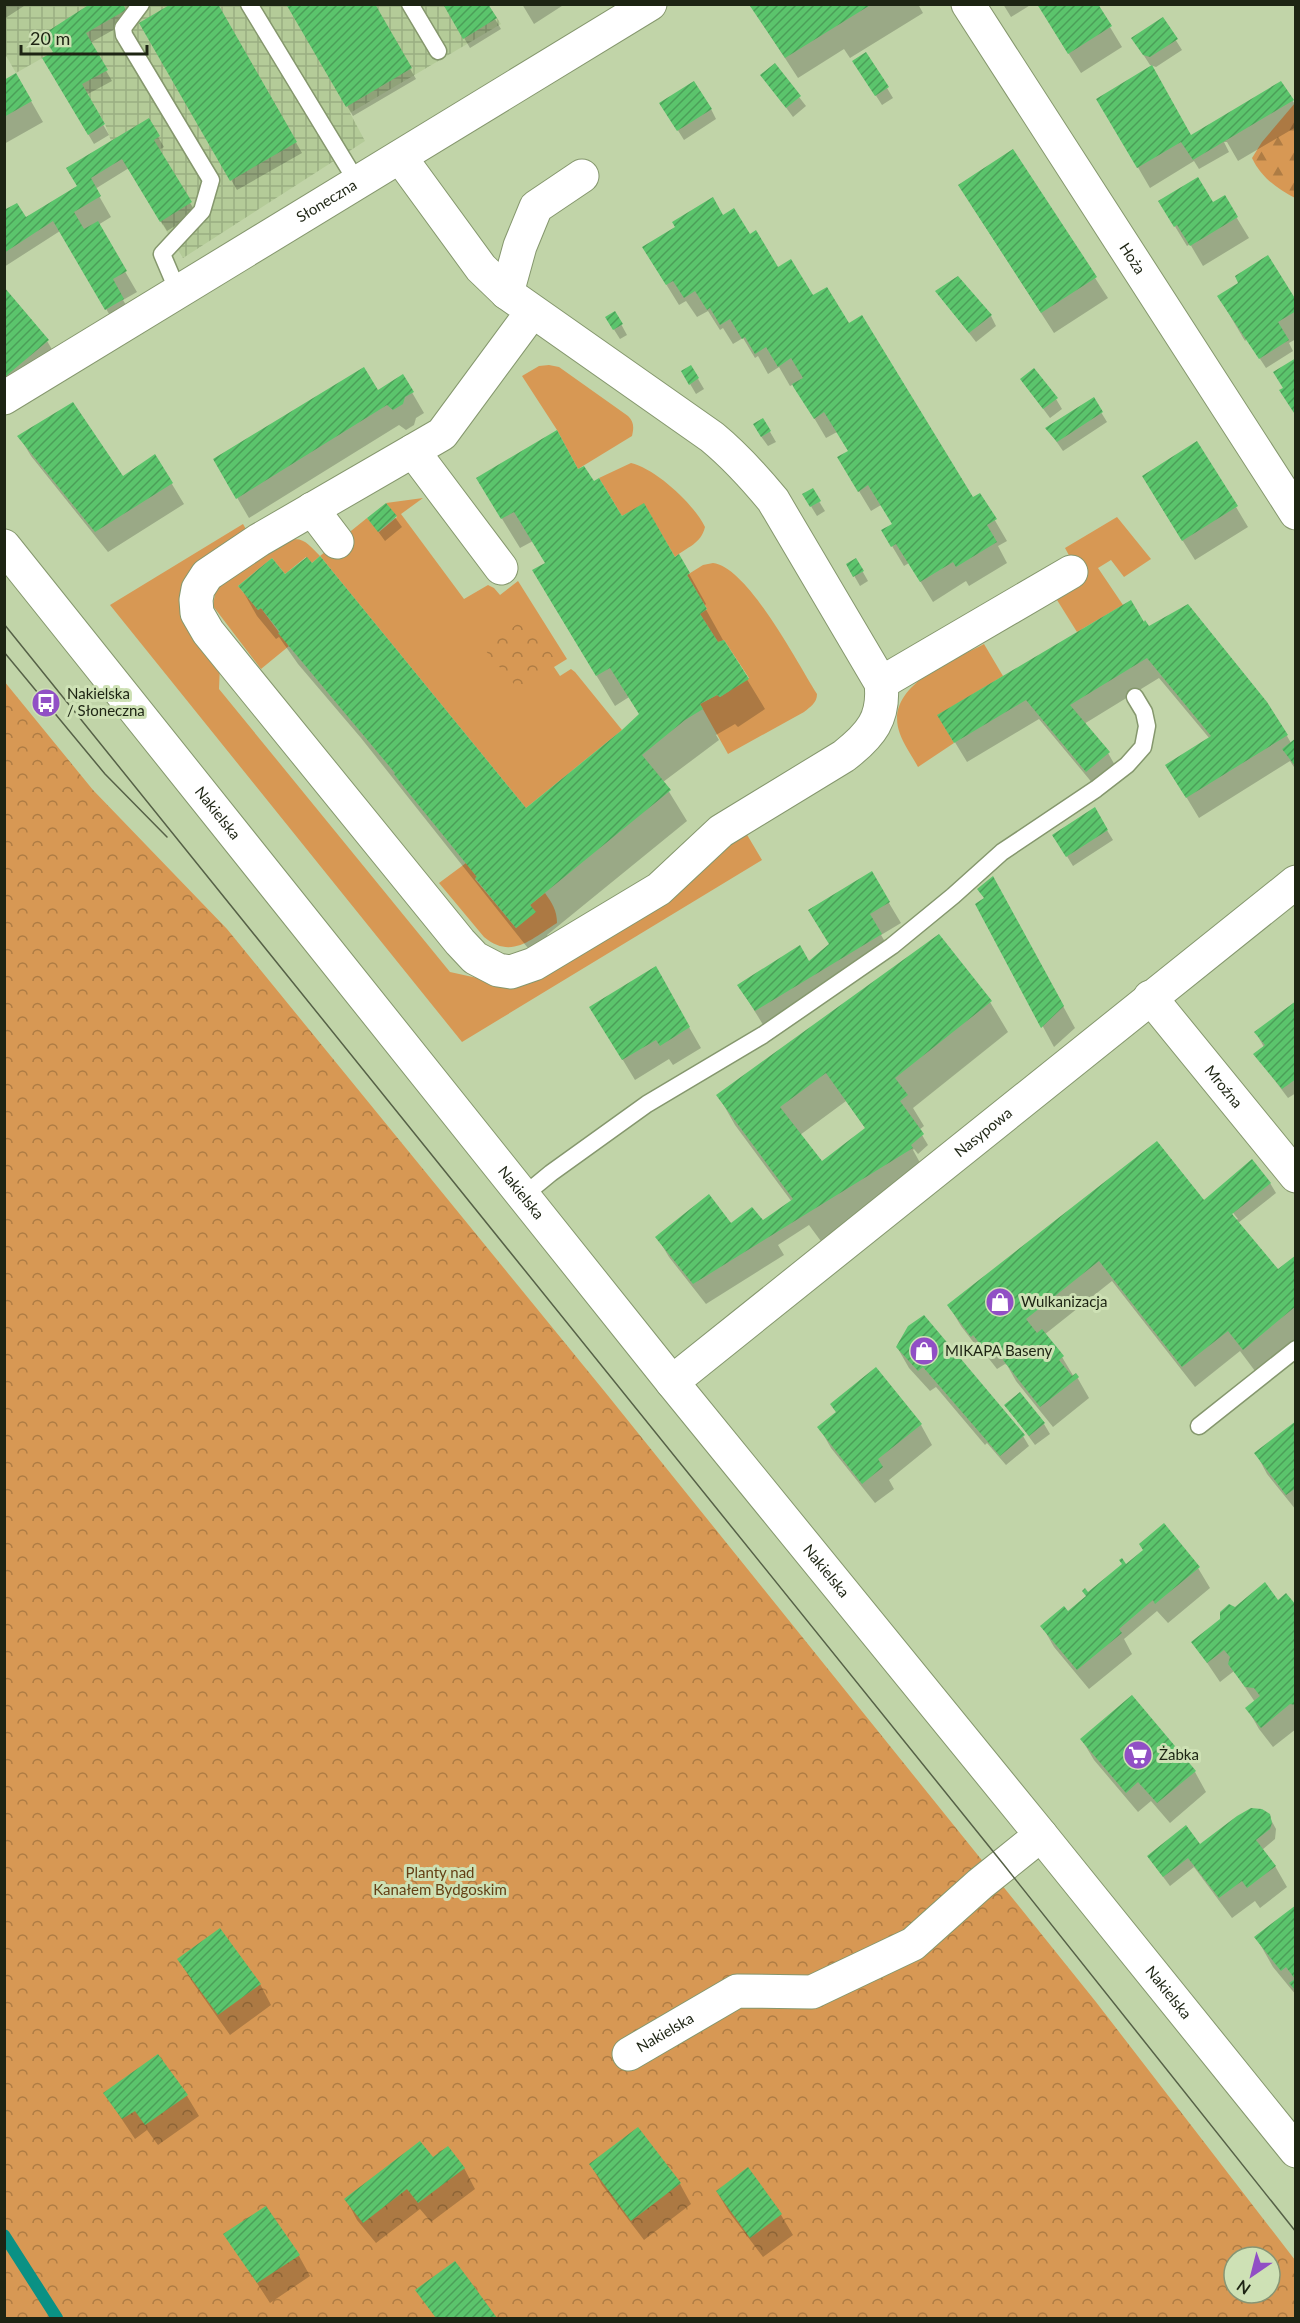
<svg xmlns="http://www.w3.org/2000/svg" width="1300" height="2323" font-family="Lato,sans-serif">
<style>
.industrial{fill:url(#industrial-grid)}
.green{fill:#d79854}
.forest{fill:url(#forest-firs)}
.park{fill:url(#park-crowns);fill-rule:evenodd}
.shadow{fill:#0003;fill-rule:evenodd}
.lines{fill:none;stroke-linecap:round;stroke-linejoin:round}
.stream{stroke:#0a9184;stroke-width:12}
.building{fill:url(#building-hatch);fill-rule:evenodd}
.service-casing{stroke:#85976d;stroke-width:19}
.minor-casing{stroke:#85976d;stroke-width:35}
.tertiary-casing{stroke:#85976d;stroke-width:35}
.secondary-casing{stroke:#85976d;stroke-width:35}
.service{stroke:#fff;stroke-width:16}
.minor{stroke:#fff;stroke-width:33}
.tertiary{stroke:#fff;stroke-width:33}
.secondary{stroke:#fff;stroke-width:33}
.tram{stroke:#566147;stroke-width:1.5}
.labels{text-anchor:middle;stroke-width:6;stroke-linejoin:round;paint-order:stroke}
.street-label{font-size:15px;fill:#1d2413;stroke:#cee1b5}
.poi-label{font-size:15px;fill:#1d2413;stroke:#cee1b5;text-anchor:start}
.park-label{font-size:15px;fill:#644015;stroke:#cee1b5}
</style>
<defs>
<pattern id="industrial-grid" width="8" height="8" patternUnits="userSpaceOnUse" patternTransform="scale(1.5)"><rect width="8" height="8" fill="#b4cb98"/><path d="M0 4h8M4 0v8" fill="none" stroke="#9aae82"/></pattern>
<pattern id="forest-firs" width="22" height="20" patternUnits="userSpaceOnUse" patternTransform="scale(1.5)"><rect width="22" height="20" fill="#d79854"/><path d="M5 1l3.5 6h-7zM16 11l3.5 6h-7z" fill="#ae7c44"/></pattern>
<pattern id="park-crowns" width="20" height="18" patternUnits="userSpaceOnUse" patternTransform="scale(1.5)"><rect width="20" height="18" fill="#d79854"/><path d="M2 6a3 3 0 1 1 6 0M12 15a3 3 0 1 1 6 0" fill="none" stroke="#ae7c44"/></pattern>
<pattern id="building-hatch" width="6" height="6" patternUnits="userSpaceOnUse" patternTransform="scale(1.5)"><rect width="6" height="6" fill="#5bc46c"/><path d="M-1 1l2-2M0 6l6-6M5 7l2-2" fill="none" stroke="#4b9f58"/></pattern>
</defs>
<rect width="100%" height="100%" fill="#c1d4a8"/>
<path class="industrial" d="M488 4 501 24 350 113 365 141 183 258 111 141 105 124 60 48 16 73 5 54V5Z"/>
<path class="green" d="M549 365 559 367 628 416C634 422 634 427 632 436L578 469 557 430 522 376 539 366Z
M631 463C656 469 694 504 705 527 701 544 687 547 675 557L644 504 622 516 599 478Z
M423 498 401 514 464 599 488 585 494 588 500 595 518 581 567 659 554 667 560 676 571 669 575 672 622 730 526 808 320 556 312 563 306 557 285 574 272 558 238 586 258 610 261 608 289 646 261 669 213 606 216 588 287 541C303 535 309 545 320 556L367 518 379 532 397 517 386 503Z
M1117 517 1151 559 1124 577 1111 560 1098 568 1123 605 1077 632 1057 600 1084 583 1065 548Z
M243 524 248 533 203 562 220 664 219 689 450 972 500 983 713 855 746 833 762 860 462 1042 110 605Z
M713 563C748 567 798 664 817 694 817 703 810 707 804 712L728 754 700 704 717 695 720 697 749 678 724 640 718 642 700 614 707 609 687 575 703 565Z
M984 644 1003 676 938 715 954 743 918 767C912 756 904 745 900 734 882 686 952 661 984 644Z
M466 863 477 877 475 879 516 928 535 912 530 905 545 893C552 903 557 910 557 923 531 939 512 960 484 937L439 883Z"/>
<path class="forest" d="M1295 103V198C1276 188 1261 177 1252 158L1262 142Z"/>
<path class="park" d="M523 619 557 661 520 691 485 650Z
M4 681 93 790 227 929 605 1392 1096 2002 1295 2260V2318H5ZM1234 2257H1270V2293H1234Z"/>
<path class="shadow" d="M4 4H27L4 19Z
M121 4 131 20 90 43 112 81 86 95 109 135 94 144 44 59Z
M216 4 302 153 237 190 141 23Z
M287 4H373L416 79 353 116Z
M444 4 495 19 501 29 470 48Z
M522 4H565L534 24Z
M755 4H918L923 13 850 58 844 49 798 78 764 26 752 6Z
M1003 4H1032L1011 17Z
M1096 4 1122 47 1081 73 1051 26Z
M1163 20 1182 50 1156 67 1150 65 1139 48Z
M774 65 806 106 793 117 762 75Z
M860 71 887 88 893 98 882 105Z
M16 75 43 122 4 144V82Z
M1281 83 1296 106V127L1238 161 1227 142H1224L1229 152 1199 169 1194 161 1150 188 1098 99 1191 137Z
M711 109 716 119 684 140 667 113Z
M148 120 164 147 159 150 196 213 167 231 129 168 95 189 111 217 98 225 137 292 123 300 135 320 118 329 60 231 4 267V213L25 219 79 187Z
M1013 151 1108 298 1054 333 972 206Z
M1224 197 1249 238 1203 266 1190 244 1187 246 1160 202 1212 204Z
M723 217 750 236 777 269 849 325 973 499 980 495 1007 541 998 546 1007 563 969 586 966 581 933 602 909 563 904 566 883 531 893 524 881 505 871 511 839 458 849 452 837 432 826 438 794 384 790 386 779 367 768 374 758 356 755 358 743 338 733 344 723 328 720 330 708 311 697 317 686 301 679 305 656 268Z
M958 278 991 316 996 326 976 342 937 292Z
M4 290 47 341 59 361 4 379Z
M1219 297 1296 303V339L1289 343 1293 351 1266 368 1247 339 1245 341Z
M615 313 627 335 620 339 613 328Z
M691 367 704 389 696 394 683 372Z
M403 377 424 413 416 418 414 425 406 430 399 425 249 518 215 460 377 392Z
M1021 379 1056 399 1062 409 1050 418Z
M1093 399 1107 422 1063 451 1047 428Z
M763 420 776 442 768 446 760 435Z
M19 436 122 478 155 456 184 504 108 552 31 456Z
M578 470 622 518 675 560 679 556 706 604 704 606 723 640 765 709 738 727 735 724 716 735 719 740 663 782 687 821 547 935 552 943 535 957 361 738 298 664 279 637 276 639 257 616 240 586 285 576 526 810 623 731 640 715 629 697 615 706 551 601 547 564 533 541 520 548 496 509Z
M812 490 825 511 817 516 804 495Z
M1155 497 1236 507 1248 527 1195 560Z
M386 505 402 527 385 541 369 519Z
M856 560 868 581 860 586 848 565Z
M1143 624 1287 736 1291 743 1296 740V770L1290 761 1199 818 1179 785 1210 739 1159 678 1084 724 1108 753 1120 774 1099 791 1039 719 967 762 939 716Z
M1094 809 1113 840 1073 866 1060 845Z
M871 873 901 923 881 935 893 955 767 1031 739 986 808 963 830 945Z
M993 878 1075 1028 1054 1047 977 905 985 899Z
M655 968 701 1048 673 1065 669 1059 635 1080 603 1027Z
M990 1002 1008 1032 913 1108 924 1126 919 1130 928 1145 918 1154 914 1149 913 1150 929 1179 823 1244 809 1225 778 1245 784 1255 706 1304 669 1257 657 1237 730 1225 767 1229 792 1202 735 1125 718 1095ZM846 1101 866 1129 822 1163 800 1135Z
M1296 1003V1093L1288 1098 1255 1054 1264 1047 1256 1033Z
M1270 1183 1276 1193 1238 1223 1278 1271 1296 1257V1350L1261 1379 1240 1351 1195 1387 1112 1281 1044 1335 1062 1357 1074 1377H1077L1089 1398 1053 1427 1016 1381 1007 1365 1005 1364 997 1369 986 1355 984 1356 961 1326 949 1306 1203 1202ZM1222 1199 1238 1219 1236 1220Z
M897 1347 1023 1436 1029 1446 1006 1465 987 1443 985 1445 936 1387 930 1391 909 1368Z
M832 1405 921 1425 932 1445 889 1480 894 1489 875 1503 831 1448 819 1427 837 1414Z
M1006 1405 1044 1424 1050 1434 1035 1445Z
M1296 1422V1510L1267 1474 1256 1453Z
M1198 1568 1210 1588 1168 1623 1157 1611 1124 1639 1132 1654 1089 1689 1054 1647 1042 1626 1092 1599Z
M1278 1602 1296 1608V1729L1273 1747 1259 1729 1247 1708 1255 1702 1234 1671 1220 1682 1193 1642 1236 1608Z
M1082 1740 1195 1772 1206 1792 1170 1823 1151 1801 1138 1812 1094 1760Z
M1270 1818 1276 1829 1275 1839 1262 1850 1275 1866 1287 1887 1260 1908 1255 1901 1232 1918 1194 1867 1170 1886 1155 1866Z
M1296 1907V1995L1273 1967 1256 1937Z
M179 1960 260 1984 271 2005 230 2035 191 1980Z
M105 2094 187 2096 199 2116 158 2145 147 2130 135 2139Z
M433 2159 464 2168 475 2189 431 2222 420 2209 376 2243 357 2220 346 2199Z
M591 2165 680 2184 691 2204 644 2240 602 2185Z
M717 2192 781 2215 793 2235 763 2257 729 2212Z
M225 2234 299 2256 310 2276 270 2303Z
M454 2263 496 2318H436L417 2290Z"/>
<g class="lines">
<path class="stream" d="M4 2235 57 2318"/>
</g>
<path class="building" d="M90 4H123L126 10 86 33 108 70 82 84 105 124 88 135 42 58 53 52 42 35Z
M171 4H218L297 142 230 181 139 23Z
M286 4H375L412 68 346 107Z
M443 4H488L497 18 463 39Z
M752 4H872L785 58 750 6Z
M1037 4H1098L1112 26 1068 54Z
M1163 17 1178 39 1150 57 1143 55 1131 38Z
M866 52 889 87 875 96 852 61Z
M775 63 801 96 786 108 760 75Z
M1152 65 1191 135 1281 81 1294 100 1193 160 1181 142 1137 168 1096 99Z
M16 73 32 101 4 117V80Z
M694 81 712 109 677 131 659 103Z
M149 118 160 136 154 140 192 202 160 222 122 159 91 178 101 196 74 212 84 229 98 221 127 271 113 279 124 299 105 310 53 221 4 253V210L17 203 26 217 77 186 66 168Z
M1013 149 1097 277 1041 313 958 185Z
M1198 177 1213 202 1225 195 1238 217 1190 246 1177 225 1174 227 1158 201Z
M713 197 723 215 734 208 750 234 756 230 778 267 791 259 813 295 827 287 849 323 862 315 973 497 980 493 997 519 987 525 997 542 956 567 953 562 920 582 896 544 891 547 881 530 892 524 868 485 858 492 837 457 848 451 824 412 814 419 794 388 792 384 803 378 791 358 778 367 766 347 755 354 745 337 742 339 730 319 720 325 710 308 707 310 695 291 684 298 673 281 666 285 642 247 675 227 672 222Z
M1268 255 1296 300V311L1278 322 1289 340 1259 359 1217 296 1238 283 1235 276Z
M958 276 992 315 969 333 935 291Z
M4 287 49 340 6 376 4 375Z
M615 311 623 324 613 330 605 317Z
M1296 358V416L1279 390 1283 388 1273 372Z
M691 365 699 378 689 385 681 371Z
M364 367 378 390 403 374 414 392 405 397 403 404 393 410 387 405 236 499 213 459Z
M1034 368 1058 398 1043 409 1020 379Z
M1094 397 1103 412 1057 442 1045 428Z
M73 402 123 476 155 454 173 483 95 532 17 436Z
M763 418 771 431 761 437 753 424Z
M557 430 578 469 584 466 594 481 599 478 622 516 644 503 675 557 679 554 690 573 687 575 707 609 700 614 718 642 724 640 749 679 720 697 717 695 700 704 703 709 685 720 642 755 671 790 530 905 536 912 516 928 475 878 477 877 404 787 394 774 395 773 278 633 280 632 261 608 258 610 238 586 272 558 285 574 307 557 312 563 320 556 526 808 622 730 639 714 610 668 596 676 532 570 545 563 514 512 501 519 476 478Z
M1197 441 1238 506 1182 541 1142 476Z
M813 488 821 501 810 507 802 494Z
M386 503 397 516 378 532 367 518Z
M856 558 864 571 853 577 846 564Z
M1131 600 1144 622 1145 620 1149 626 1188 604 1267 702 1288 735 1186 798 1165 765 1211 736 1147 658 1070 705 1110 752 1086 772 1026 700 954 743 937 715Z
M1296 738V767L1282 749Z
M1095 807 1108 830 1066 857 1052 835Z
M872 871 890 902 870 914 882 934 755 1011 737 985 800 945 809 961 829 944 808 910Z
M993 876 1064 1006 1041 1028 975 904 984 898 977 889Z
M939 934 992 1001 895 1078 908 1095 900 1101 924 1134 911 1145 913 1148 693 1284 655 1237 709 1194 731 1223 752 1207 763 1220 793 1199 716 1095ZM826 1073 865 1128 822 1161 780 1107Z
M656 966 690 1027 660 1046 656 1040 622 1060 589 1007Z
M1296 1001V1079L1282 1089 1253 1054 1265 1045 1254 1032Z
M1157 1141 1204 1200 1252 1159 1271 1183 1232 1214 1278 1269 1296 1255V1306L1243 1350 1228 1331 1182 1367 1099 1261 1026 1319 1037 1333 1042 1329 1064 1356 1059 1360 1072 1376 1076 1373 1079 1377 1040 1407 1003 1360 1006 1358 995 1345 993 1346 992 1344 984 1349 973 1335 971 1337 947 1305Z
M924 1315 1025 1435 1000 1456 923 1367 918 1371 896 1347 908 1326Z
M876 1367 922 1424 878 1459 883 1467 862 1484 817 1427 836 1412 830 1404Z
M1020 1392 1045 1423 1029 1436 1004 1405Z
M1296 1421V1488L1286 1495 1254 1453Z
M1164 1523 1200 1567 1155 1604 1153 1600 1119 1629 1122 1633 1077 1670 1040 1626 1064 1606 1068 1611 1086 1596 1082 1591 1085 1588 1088 1592 1122 1564 1119 1560 1122 1558 1126 1564 1143 1550 1139 1544Z
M1265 1582 1278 1600 1286 1593 1296 1605V1705L1290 1704 1261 1728 1245 1708 1260 1696 1254 1688 1245 1687 1228 1664 1230 1657 1224 1650 1207 1663 1191 1642 1220 1619V1612L1229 1604 1235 1607Z
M1132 1695 1196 1771 1157 1803 1138 1782 1126 1793 1080 1739Z
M1251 1808 1262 1809 1270 1814 1272 1823 1270 1829 1256 1840 1276 1866 1247 1888 1242 1881 1219 1898 1188 1858 1163 1877 1147 1856 1186 1825 1200 1844 1237 1816Z
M1296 1905V1991L1289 1983 1295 1979 1286 1967 1281 1971 1254 1937Z
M220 1928 261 1984 218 2015 177 1959Z
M158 2054 188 2095 145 2125 135 2111 122 2119 103 2093Z
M638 2127 681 2183 631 2221 589 2164Z
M420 2141 433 2157 448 2146 465 2168 418 2203 407 2189 363 2223 344 2199Z
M748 2167 782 2214 750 2238 716 2191Z
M266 2206 300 2255 257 2283 223 2234Z
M455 2261 470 2281 497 2318H436L415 2290Z"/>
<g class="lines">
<g class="service-casing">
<path id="service" d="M141 4 123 28 124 35 211 180 202 211 162 254 179 294
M249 4 357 182
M410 4 438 51
M523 1196 551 1173 647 1104 763 1035 892 946 953 896 1002 852 1096 789 1127 765 1143 747 1147 726 1144 712 1135 697
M1199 1426 1296 1349"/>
</g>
<g class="minor-casing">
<g id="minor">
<path id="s1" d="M968 4 1296 513"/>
<path d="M400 157 481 268 507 293 712 437C735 456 754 477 773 500L881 683C885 718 871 735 844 756L721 831 659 889 534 964 511 972 498 970 475 958 460 942 208 632 197 613 196 600 198 589 207 575 259 540 442 434 532 312"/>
<path d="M507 293 520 246 536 207 582 176"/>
<path id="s2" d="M4 398 650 4"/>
<path d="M413 451 501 568"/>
<path d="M312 509 337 542"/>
<path d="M881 683 1071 572"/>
<path id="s3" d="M1150 997 1296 1176"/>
<path id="s4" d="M629 2054 737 1991 812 1992 913 1944 980 1884 1041 1835"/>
</g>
</g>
<g class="tertiary-casing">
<g id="tertiary">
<path id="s5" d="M672 1382 1296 882"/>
</g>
</g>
<g class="secondary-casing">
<g id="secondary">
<path id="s6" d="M4 546 672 1382 1041 1835 1296 2151"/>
</g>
</g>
<use href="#service" class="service"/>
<use href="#minor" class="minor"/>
<use href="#tertiary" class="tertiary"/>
<use href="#secondary" class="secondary"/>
<path class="tram" d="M4 624 1004 1865 1296 2232
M4 652 105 774 167 837"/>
</g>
<defs>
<g id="bus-disc" transform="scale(1.5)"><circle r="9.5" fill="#914fc5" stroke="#cee1b5"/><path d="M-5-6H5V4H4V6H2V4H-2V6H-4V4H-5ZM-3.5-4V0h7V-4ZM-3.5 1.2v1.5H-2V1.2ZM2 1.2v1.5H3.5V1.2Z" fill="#fff"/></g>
<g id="shop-disc" transform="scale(1.5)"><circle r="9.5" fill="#914fc5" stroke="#cee1b5"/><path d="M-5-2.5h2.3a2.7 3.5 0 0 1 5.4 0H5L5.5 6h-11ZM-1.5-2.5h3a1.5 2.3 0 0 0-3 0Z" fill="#fff"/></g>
<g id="supermarket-disc" transform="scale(1.5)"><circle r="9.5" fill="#914fc5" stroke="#cee1b5"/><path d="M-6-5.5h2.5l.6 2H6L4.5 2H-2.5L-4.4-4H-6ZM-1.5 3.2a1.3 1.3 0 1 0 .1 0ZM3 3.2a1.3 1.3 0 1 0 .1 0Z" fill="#fff"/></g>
</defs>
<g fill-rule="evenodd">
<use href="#bus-disc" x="46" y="703"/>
<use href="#shop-disc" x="1000" y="1302"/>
<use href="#shop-disc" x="924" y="1351"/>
<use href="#supermarket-disc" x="1138" y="1755"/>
</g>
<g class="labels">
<g class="street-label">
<text dy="5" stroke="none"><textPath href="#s2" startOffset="378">Słoneczna</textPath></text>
<text dy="5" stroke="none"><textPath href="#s1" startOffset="303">Hoża</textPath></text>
<text dy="5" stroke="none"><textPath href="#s6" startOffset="342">Nakielska</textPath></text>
<text dy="5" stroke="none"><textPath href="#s3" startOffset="116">Mroźna</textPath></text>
<text dy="5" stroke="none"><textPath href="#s5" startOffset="399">Nasypowa</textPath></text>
<text dy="5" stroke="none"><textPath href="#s6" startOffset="828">Nakielska</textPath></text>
<text dy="5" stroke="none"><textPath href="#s6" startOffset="1314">Nakielska</textPath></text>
<text dy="5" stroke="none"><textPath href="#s6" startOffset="1857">Nakielska</textPath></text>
<text dy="5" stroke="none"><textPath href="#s4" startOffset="42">Nakielska</textPath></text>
</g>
<g class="poi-label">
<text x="67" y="699">Nakielska<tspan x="67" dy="17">/ Słoneczna</tspan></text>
<text x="1021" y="1307">Wulkanizacja</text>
<text x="945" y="1356">MIKAPA Baseny</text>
<text x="1159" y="1760">Żabka</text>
</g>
<g class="park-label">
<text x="440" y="1878">Planty nad<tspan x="440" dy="17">Kanałem Bydgoskim</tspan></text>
</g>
</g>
<rect width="1300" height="2323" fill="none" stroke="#1d2413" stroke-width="12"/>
<g transform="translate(1252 2275) rotate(215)"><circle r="28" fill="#cee1b5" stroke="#879574" stroke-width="1.5"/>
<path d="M0-4.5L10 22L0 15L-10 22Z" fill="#914fc5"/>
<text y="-9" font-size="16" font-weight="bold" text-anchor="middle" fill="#1d2413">N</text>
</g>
<path d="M21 45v9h126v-9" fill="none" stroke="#1d2413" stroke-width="3"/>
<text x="30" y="45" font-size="18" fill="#1d2413" stroke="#cee1b5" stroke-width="4.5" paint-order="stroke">20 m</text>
</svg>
